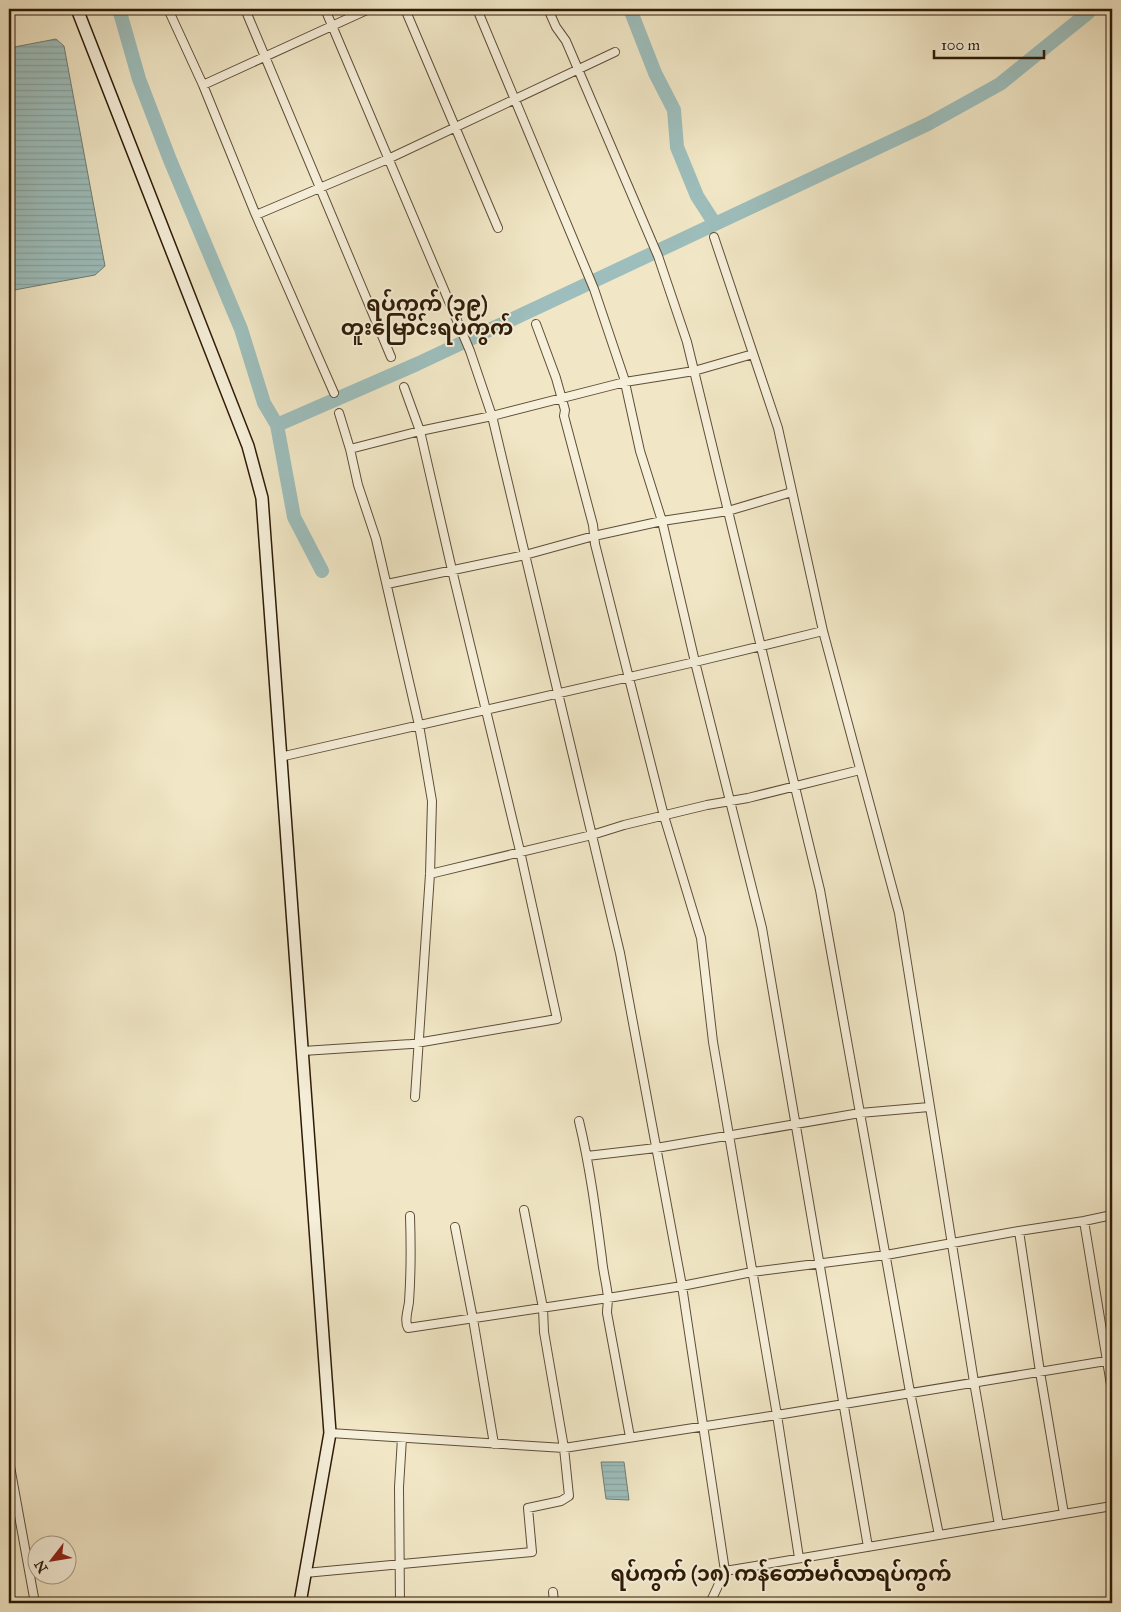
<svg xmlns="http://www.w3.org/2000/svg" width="1121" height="1612" font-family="'IM FELL Great Primer','Noto Sans Myanmar',serif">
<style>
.water{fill:url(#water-rules);stroke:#717d73}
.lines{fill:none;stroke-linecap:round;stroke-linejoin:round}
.river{stroke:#9dbebc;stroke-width:14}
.minor-casing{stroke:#5f4e36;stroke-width:10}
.secondary-casing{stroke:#2e1b06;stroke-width:14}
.minor{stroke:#f6efda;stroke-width:8}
.secondary{stroke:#f6efda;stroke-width:11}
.labels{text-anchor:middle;stroke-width:4;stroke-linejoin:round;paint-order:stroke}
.quarter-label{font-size:21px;font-weight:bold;fill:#2e1b06;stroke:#f6efda}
</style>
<defs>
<pattern id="water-rules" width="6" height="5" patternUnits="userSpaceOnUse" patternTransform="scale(1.25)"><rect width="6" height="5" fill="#9dbebc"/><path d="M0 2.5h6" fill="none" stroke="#88a3a0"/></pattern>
</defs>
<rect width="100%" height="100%" fill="#f1e7c6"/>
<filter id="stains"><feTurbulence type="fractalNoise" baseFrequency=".004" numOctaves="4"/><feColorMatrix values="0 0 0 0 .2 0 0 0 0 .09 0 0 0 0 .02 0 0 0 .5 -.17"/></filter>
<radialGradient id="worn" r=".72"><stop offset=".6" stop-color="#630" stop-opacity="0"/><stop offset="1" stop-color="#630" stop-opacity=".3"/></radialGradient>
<path class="water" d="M56 39 64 46 105 266 95 275 9 291V48Z
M601 1462H624L629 1500 606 1499Z"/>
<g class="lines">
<path class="river" d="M119 9 139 79 170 160 241 329 264 403 277 425 294 517 322 571
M630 9 655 73 674 110 677 147 697 196 715 224
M277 425 417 364 928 124 1000 84 1089 12"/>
<g class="minor-casing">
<path id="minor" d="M168 9 203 85 255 213 334 393
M245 9 391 357
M325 9 470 351 492 416 620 953 682 1286 725 1571 710 1603
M405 9 498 228
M477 9 594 289 624 378 640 451 662 521 695 662 762 928 868 1547
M548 9 556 27 566 41 658 256 687 342 820 890 910 1392 939 1535
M203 85 369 9
M256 215 388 159 615 52
M714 237 778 428 823 631 899 913 974 1382 999 1525
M536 324 556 378 565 410 564 416 593 525 595 544 664 816 701 938 713 1042 777 1415 799 1558
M339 413 350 449 358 485 376 539 419 725 432 801 430 874 415 1097
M350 449 420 431 492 416 625 382 694 371 753 354
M387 584 525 555 594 536 662 521 728 511 792 492
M280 757 695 662 823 631
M430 874 592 835 624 825 707 805 748 798 860 770
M303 1051 411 1044 557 1019 520 851 452 570 420 431 404 387
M579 1121C590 1167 596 1213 602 1259 603 1272 607 1285 608 1298 608 1303 607 1308 607 1313L630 1437
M587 1156 656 1148 860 1113 929 1107
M410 1216C411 1245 411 1273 409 1302 408 1310 404 1321 408 1328L608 1298 682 1286 752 1272 886 1255 1019 1231 1084 1221 1112 1215
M1084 1221 1112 1391
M455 1227 473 1319 494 1444
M1019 1231 1040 1372 1064 1514
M330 1433 564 1448 777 1415 1112 1360
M9 1461 35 1603
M725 1571 1112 1506
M305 1573 532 1552 528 1508 561 1501 569 1496 564 1448 544 1332 543 1308 524 1210
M553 1592 554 1603
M400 1603 399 1487 402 1438"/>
</g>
<g class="secondary-casing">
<path id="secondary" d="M77 9 248 446 262 498 330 1433 300 1603"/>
</g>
<use href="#minor" class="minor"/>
<use href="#secondary" class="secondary"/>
</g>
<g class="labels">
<g class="quarter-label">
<text x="427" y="311">ရပ်ကွက် (၁၉)<tspan x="427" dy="24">တူးမြောင်းရပ်ကွက်</tspan></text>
<text x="781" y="1581">ရပ်ကွက် (၁၈) ကန်တော်မင်္ဂလာရပ်ကွက်</text>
</g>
</g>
<rect width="1121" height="1612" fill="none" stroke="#f1e7c6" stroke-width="30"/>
<rect x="10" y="10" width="1101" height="1592" fill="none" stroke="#2e1b06" stroke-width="2.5"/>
<rect x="15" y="15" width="1091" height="1582" fill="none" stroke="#2e1b06"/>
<g transform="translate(52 1560) rotate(239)"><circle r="24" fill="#f6efda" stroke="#a69a85"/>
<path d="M0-4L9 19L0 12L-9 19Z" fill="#8f2418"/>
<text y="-8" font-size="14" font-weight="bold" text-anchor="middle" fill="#2e1b06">N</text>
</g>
<path d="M934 50v8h110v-8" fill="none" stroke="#2e1b06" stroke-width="2.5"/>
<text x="941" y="50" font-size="15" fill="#2e1b06" stroke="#f6efda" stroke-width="4" paint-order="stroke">100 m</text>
<rect width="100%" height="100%" filter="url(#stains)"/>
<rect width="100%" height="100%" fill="url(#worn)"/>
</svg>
